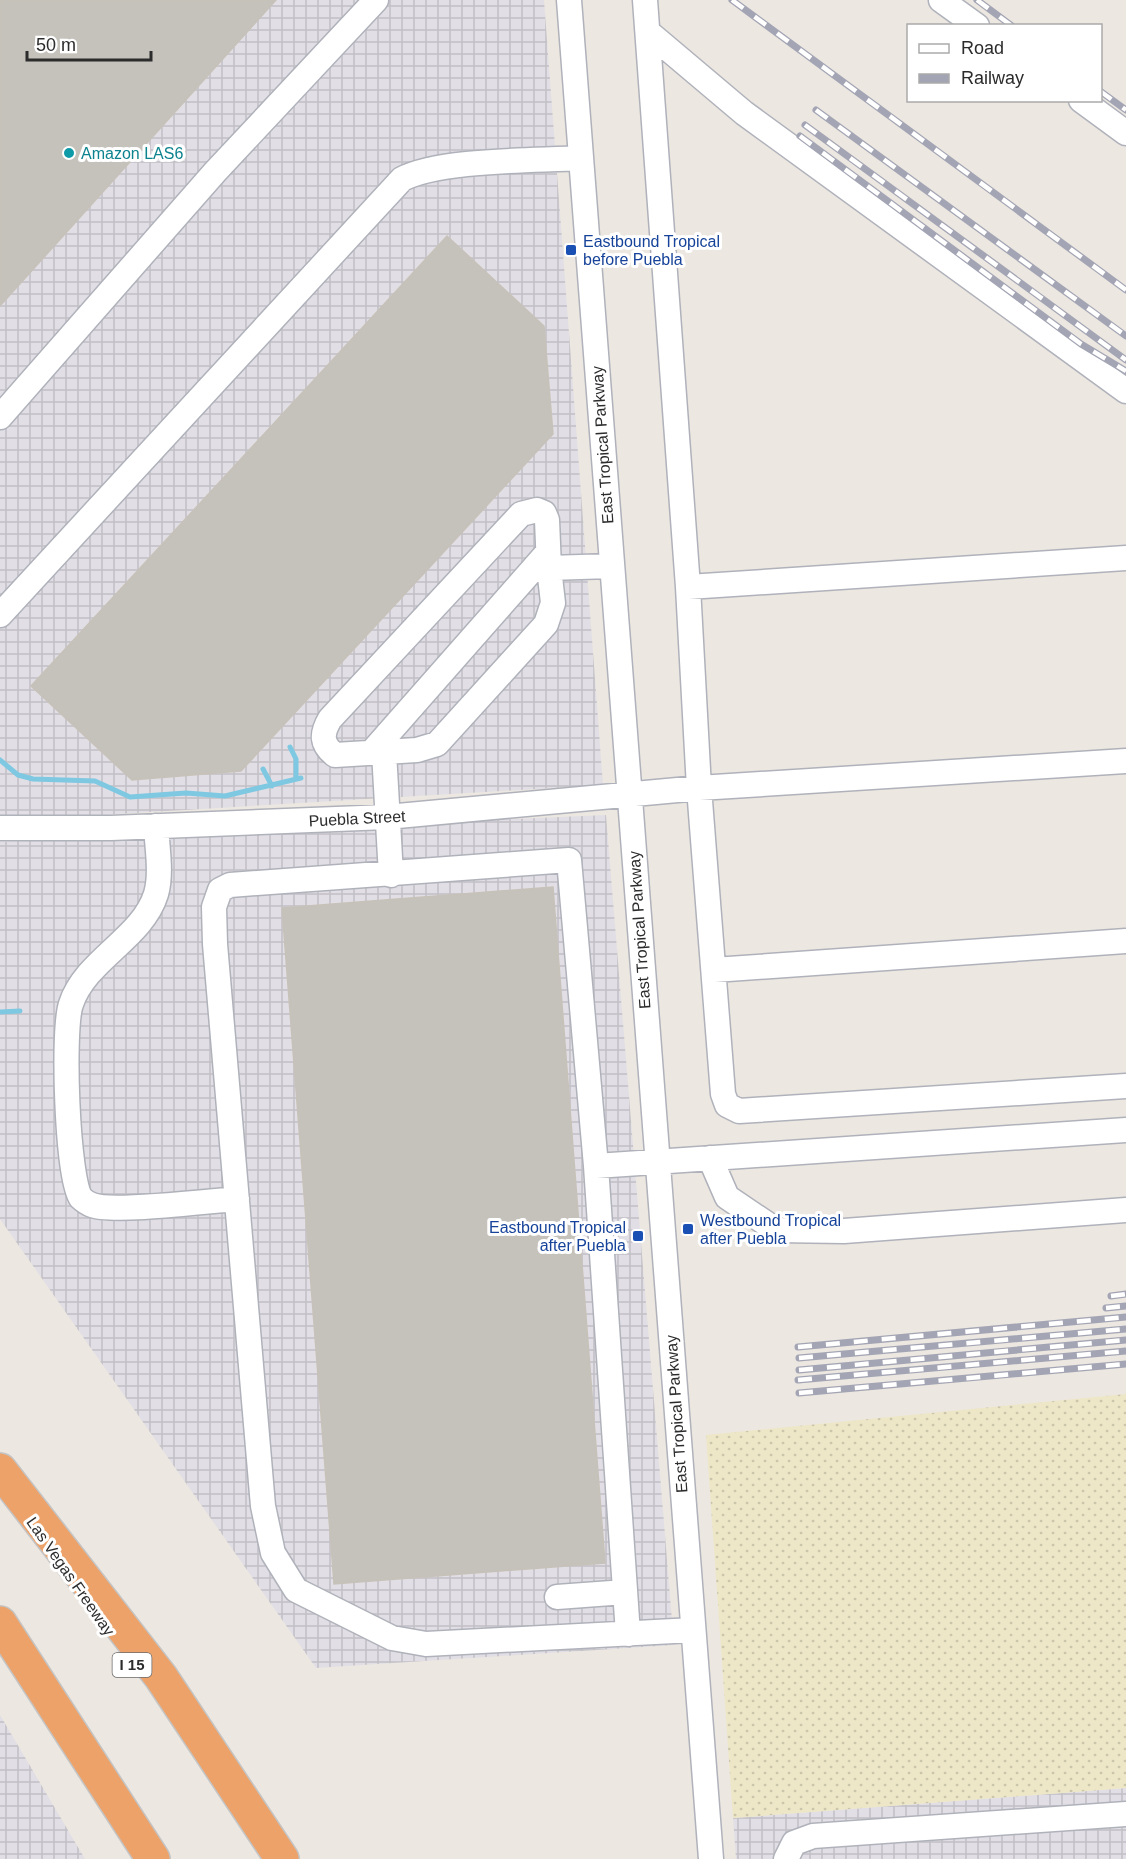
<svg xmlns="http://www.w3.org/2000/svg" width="1126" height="1859" font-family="Helvetica,sans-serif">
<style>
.industrial{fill:url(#industrial-grid)}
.sand{fill:url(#sand-dots)}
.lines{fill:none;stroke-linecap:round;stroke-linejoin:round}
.stream{stroke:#7fc8e2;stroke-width:5}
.building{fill:#c5c1bb;stroke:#c7c2b9;stroke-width:1.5}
.minor-casing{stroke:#b0b2bb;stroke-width:27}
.highway-casing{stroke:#c4c4c4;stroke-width:36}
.minor{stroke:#fff;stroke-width:24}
.highway{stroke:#eda26a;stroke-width:33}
.rail-casing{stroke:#a3a5b4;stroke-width:7}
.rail{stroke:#fff;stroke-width:4.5;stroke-dasharray:14;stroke-linecap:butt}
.culture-dot{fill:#0f9aa8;stroke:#fff;stroke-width:2}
.transit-dot{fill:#1a4fb4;stroke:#fff;stroke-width:2}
.labels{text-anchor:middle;stroke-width:6;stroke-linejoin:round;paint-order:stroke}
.shield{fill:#fff;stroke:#6b6b6b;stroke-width:1.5}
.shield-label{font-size:15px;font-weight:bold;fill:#2c2c2c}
.culture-label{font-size:16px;fill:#0d838f;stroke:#fff;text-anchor:start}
.transit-label{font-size:16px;fill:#164399;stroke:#fff;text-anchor:start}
.street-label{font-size:16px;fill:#2c2c2c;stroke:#fff}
</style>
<defs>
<pattern id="industrial-grid" width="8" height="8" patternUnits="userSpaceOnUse" patternTransform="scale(1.5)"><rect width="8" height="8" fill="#e1dfe5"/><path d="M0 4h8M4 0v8" fill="none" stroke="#c1c0c5"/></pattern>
<pattern id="sand-dots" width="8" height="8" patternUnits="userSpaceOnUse" patternTransform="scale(1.5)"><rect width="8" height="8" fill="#ede7c7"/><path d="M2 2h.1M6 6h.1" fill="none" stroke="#cbc6ab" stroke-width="1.8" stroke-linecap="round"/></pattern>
</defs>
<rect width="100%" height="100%" fill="#ece7e0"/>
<path class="industrial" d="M0 0H544L603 785 0 821Z
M606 815 674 1645 316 1668 0 1219V842Z
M0 1715 85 1859H0Z
M1126 1788V1859H736L733 1818Z"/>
<path class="sand" d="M1126 1394V1788L733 1818 706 1435Z"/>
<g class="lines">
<path class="stream" d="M290 747 296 759V779
M0 760 18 775 33 779 95 781 130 797 186 793 225 796 301 778
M263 769 272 786
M0 1012 20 1011"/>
</g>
<path class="building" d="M0 0H276L0 306Z
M447 236 544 326 553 434 241 771 132 780 31 686Z
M553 887 605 1563 334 1584 282 908Z"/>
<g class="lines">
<g class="minor-casing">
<path id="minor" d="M569 0 711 1859
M645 0 688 587 699 788 723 1094 727 1105 739 1111 1126 1086
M941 0 977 26
M648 32 744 113 1126 391
M1081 100 1126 133
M0 417 215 172 376 0
M549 568 553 603 546 624 437 744 417 750 335 755C321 744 321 734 330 719L521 514 537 510 544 513 547 520 549 568 611 566
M688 587 1126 558
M0 615 402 179C441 159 534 161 581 158
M384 752 391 875
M371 753 548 552
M156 826C157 847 162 873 156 894 142 939 86 959 71 1004 62 1029 67 1178 81 1198 83 1200 89 1204 92 1205 112 1213 210 1201 237 1199
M0 828H111L387 817 699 788 1126 761
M714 970 1126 941
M710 1158 727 1197 776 1230 844 1231 1126 1210
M596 1166 1126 1130
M557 1597 625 1592
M628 1634 596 1166 569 860 230 885 220 890 214 907 215 944 263 1506 273 1553 296 1590 392 1638 426 1644 693 1630
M786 1859 794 1843 813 1836 1126 1814"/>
</g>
<g class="highway-casing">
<path id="highway" d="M0 1470 161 1677 282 1859
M0 1623 153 1859"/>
</g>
<use href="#minor" class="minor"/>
<use href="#highway" class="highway"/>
<g class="rail-casing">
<path id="rail" d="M732 0 1126 290
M977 0 1012 26
M1100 91 1126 110
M816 110 1126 336
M805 125 1126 360
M800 136 1081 344 1126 371
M1111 1296 1126 1294
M1106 1308 1126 1306
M798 1347 1126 1317
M799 1358 1126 1329
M799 1370 1126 1340
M798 1380 1126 1351
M799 1393 1126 1364"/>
</g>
<use href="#rail" class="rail"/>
</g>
<circle class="culture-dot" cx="69" cy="153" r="6"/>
<g class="transit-dot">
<rect x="565" y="244" width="12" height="12" rx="3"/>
<rect x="682" y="1223" width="12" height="12" rx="3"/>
<rect x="632" y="1230" width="12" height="12" rx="3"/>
</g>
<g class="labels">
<rect class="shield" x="112.5" y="1653" width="39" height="24" rx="4.5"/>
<g class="shield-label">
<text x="132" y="1670">I 15</text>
</g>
<g class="culture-label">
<text x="81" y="159">Amazon LAS6</text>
</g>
<g class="transit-label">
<text x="583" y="247">Eastbound Tropical<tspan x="583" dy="18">before Puebla</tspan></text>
<text x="700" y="1226">Westbound Tropical<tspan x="700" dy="18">after Puebla</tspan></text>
<text x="626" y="1233" text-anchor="end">Eastbound Tropical<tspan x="626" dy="18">after Puebla</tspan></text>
</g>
<g class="street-label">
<text transform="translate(602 445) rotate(-94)" y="6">East Tropical Parkway</text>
<text transform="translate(357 818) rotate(-3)" y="6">Puebla Street</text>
<text transform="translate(639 930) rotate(-94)" y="6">East Tropical Parkway</text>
<text transform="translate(676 1414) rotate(-94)" y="6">East Tropical Parkway</text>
<text transform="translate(71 1576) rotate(55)" y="6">Las Vegas Freeway</text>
</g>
</g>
<rect x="907" y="24" width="195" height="78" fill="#ffffff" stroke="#ababab" stroke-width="1.5"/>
<rect x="919" y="44" width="30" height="9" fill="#ffffff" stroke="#ababab" stroke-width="1.5"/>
<text x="961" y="54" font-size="18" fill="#2c2c2c">Road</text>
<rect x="919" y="74" width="30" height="9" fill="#a3a5b4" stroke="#ababab" stroke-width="1.5"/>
<text x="961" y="84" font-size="18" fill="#2c2c2c">Railway</text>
<path d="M27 51v9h124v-9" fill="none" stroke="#2c2c2c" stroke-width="3"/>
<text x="36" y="51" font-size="18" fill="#2c2c2c" stroke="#ffffff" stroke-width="4.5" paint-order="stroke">50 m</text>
</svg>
